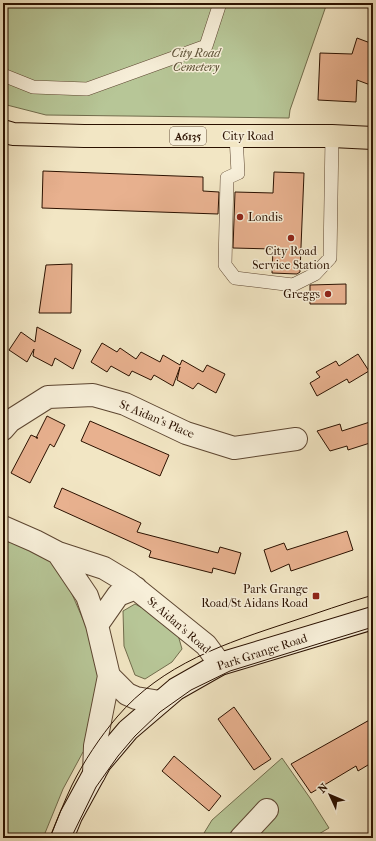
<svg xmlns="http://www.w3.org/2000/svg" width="376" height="841" font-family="'IM FELL French Canon',serif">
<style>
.green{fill:#b7c697;stroke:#716c4c}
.building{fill:#e8b18f;stroke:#2b1100}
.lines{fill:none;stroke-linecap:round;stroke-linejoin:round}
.lane-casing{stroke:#5d4631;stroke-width:14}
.street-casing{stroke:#5d4631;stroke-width:24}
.secondary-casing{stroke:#2b1100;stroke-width:24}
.primary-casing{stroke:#2b1100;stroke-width:24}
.lane{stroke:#f7efd9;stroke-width:13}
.street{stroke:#f7efd9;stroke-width:22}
.secondary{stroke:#f7efd9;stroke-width:22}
.primary{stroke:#f2e6c4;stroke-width:22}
.tram{stroke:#2b1100;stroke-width:1}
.poi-dot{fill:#8f2418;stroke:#f7efd9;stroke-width:1.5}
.labels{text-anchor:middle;stroke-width:3;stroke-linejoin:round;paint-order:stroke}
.shield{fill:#f7efd9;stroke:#685441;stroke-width:1}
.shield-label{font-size:11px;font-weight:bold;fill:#2b1100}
.park-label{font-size:12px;font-style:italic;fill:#5c5035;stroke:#f7efd9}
.street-label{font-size:12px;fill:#2b1100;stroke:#f7efd9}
.poi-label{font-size:12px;fill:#2b1100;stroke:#f7efd9;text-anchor:end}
</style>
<rect width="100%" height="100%" fill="#f2e6c4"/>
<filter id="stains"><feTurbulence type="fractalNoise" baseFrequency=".005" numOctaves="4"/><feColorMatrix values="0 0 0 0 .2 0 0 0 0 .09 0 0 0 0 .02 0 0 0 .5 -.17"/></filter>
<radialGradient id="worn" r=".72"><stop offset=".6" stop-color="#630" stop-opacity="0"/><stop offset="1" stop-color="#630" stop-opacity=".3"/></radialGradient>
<path class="green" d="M3 3H327L290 110 289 118 46 115 3 104Z
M3 537 55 555 92 640 107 726 83 752 63 789 43 838H3Z
M135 604 150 612 178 635 182 649 172 662 145 679 135 675 124 646 123 611Z
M282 758 310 798 329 828 312 838H201L212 820Z"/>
<path class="building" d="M357 38 373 44V86L357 80 356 102 318 100 320 53 352 54Z
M43 171 203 177V191L219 192 218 214 42 208Z
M274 172 304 173 300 272 297 274 272 273 273 249 233 248 235 192 273 193Z
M72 264 71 313H39L46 265Z
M346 284V304H310V285Z
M37 327 81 350 73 369 55 358 52 366 33 356 34 349 27 362 9 350 21 332 35 342Z
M102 343 117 352 120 348 136 359 141 352 160 362 163 355 180 365 182 360 203 372 207 365 225 374 216 393 198 383 193 389 177 380 180 367 173 386 154 375 151 380 132 371 129 376 111 366 107 372 91 362Z
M358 354 369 371 349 383 347 379 317 396 310 383 320 377 316 372 336 361 339 366Z
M47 416 65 425 54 447 50 444 30 483 11 473 31 435 38 438H36Z
M90 421 169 455 160 476 81 441Z
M373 421V442L348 450 347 446 330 451 317 431 340 424 342 431Z
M62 488 141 523 137 532 218 553 220 547 241 553 235 574 213 568 212 573 149 557 151 551 54 507Z
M347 531 353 550 291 571 289 564 271 572 264 550 284 543 287 550Z
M234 707 271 759 254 770 218 719Z
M373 718V762L358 771 356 766 311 793 291 764Z
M174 756 221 796 209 811 162 771Z"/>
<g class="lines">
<g class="lane-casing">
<path id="lane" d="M3 75 33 87 87 89 206 46 220 3
M236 136 238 173 227 178 225 265 235 278 293 285 315 274 330 258 332 136"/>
</g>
<g class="street-casing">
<path id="street" d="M3 429 10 421 48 397 93 395 125 404 186 433 234 448 296 439
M3 527 35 541 58 553 104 568 129 583 206 645 220 664
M58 553 87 596 97 625 109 676 95 746 94 774
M97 625 118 595 136 588
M109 676 127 694 136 698 160 702
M241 838 267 810"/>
</g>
<g class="secondary-casing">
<path id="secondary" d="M62 838 71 816 100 763 128 730 176 689 220 664 373 618"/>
</g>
<g class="primary-casing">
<path id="primary" d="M3 131 13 134 84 136H332L373 138"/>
</g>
<use href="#lane" class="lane"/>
<use href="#street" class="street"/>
<use href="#secondary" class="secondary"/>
<use href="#primary" class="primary"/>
<path class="tram" d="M50 838C57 820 64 802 72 785 84 761 100 737 117 717 162 664 226 643 290 622 318 613 345 603 373 595
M71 838 96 787 118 756 135 736 160 712 191 690 230 671 373 627"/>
</g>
<g class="poi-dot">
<circle cx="240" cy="217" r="4"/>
<circle cx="291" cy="238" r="4"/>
<circle cx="328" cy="294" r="4"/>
<rect x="312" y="592" width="8" height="8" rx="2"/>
</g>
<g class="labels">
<rect class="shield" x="170" y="127" width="36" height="18" rx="3"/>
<g class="shield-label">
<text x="188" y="140">A6135</text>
</g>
<g class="park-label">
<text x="196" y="57">City Road<tspan x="196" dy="14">Cemetery</tspan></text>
</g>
<g class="street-label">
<text x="248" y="140">City Road</text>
<text transform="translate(157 419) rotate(23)" y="4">St Aidan's Place</text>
<text transform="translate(179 625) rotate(41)" y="4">St Aidan's Road</text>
<text transform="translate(262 652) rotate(-18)" y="4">Park Grange Road</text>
</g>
<g class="poi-label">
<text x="248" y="221" text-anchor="start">Londis</text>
<text x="291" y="255" text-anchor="middle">City Road<tspan x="291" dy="14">Service Station</tspan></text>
<text x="320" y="298">Greggs</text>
<text x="308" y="593">Park Grange<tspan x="308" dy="14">Road/St Aidans Road</tspan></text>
</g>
</g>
<rect width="376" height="841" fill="none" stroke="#f2e6c4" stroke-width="16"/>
<rect x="4" y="4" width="368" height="833" fill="none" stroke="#2b1100" stroke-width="2"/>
<rect x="8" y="8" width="360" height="825" fill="none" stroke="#2b1100"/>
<g transform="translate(330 795) rotate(314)" stroke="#f7efd9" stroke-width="3" paint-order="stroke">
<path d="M0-3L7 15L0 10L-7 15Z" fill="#2b1100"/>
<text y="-6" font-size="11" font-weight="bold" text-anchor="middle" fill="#2b1100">N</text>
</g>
<rect width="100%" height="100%" filter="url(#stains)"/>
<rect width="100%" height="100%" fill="url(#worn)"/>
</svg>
